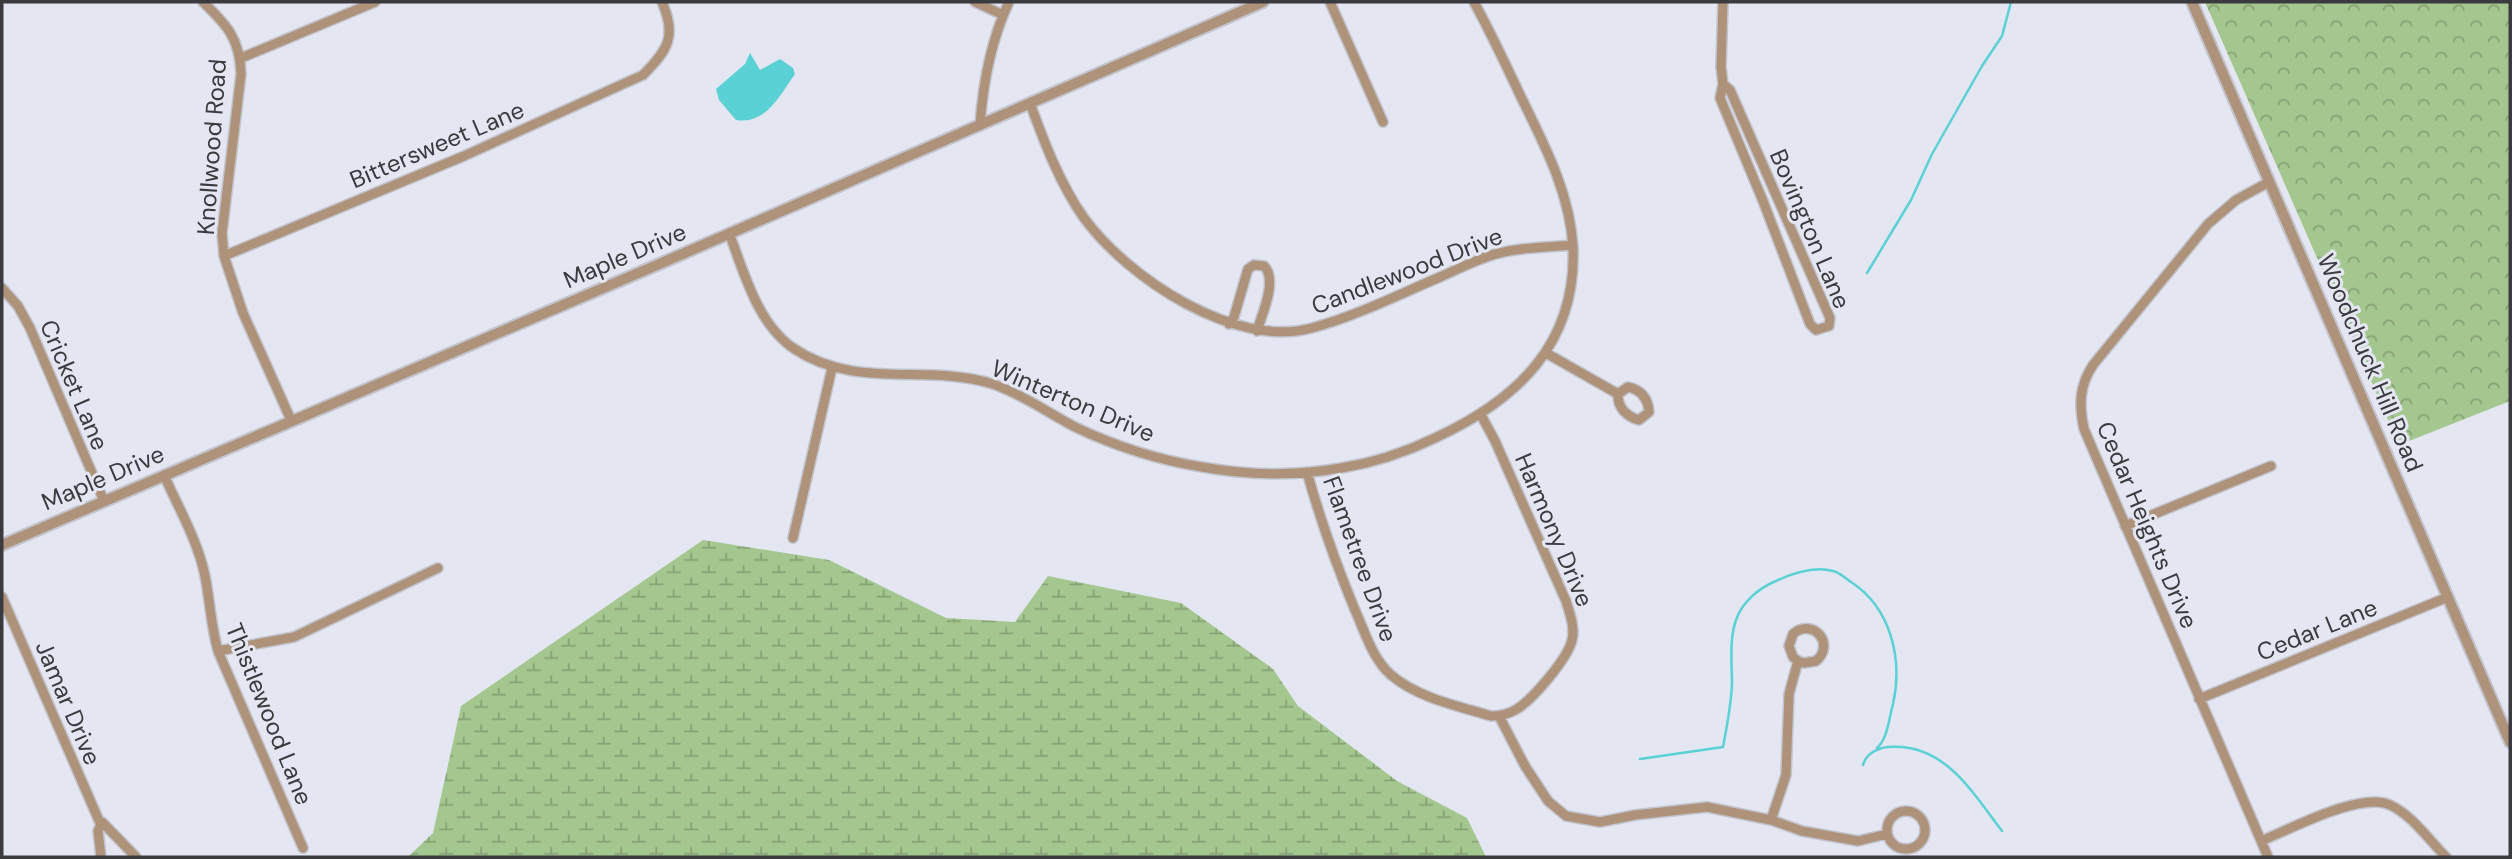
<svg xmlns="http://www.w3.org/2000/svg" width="2512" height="859" font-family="'DM Sans',sans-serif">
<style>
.forest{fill:url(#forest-crowns)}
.wetland{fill:url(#wetland-marsh)}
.water{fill:#59d1d5}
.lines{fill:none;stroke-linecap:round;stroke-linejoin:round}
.stream{stroke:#59d1d5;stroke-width:2.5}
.minor-casing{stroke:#c2c4cd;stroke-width:12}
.tertiary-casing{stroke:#c2c4cd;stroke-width:14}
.minor{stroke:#ae927a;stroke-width:9}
.tertiary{stroke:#ae927a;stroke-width:10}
.labels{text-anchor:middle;stroke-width:6;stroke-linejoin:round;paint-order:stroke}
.street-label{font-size:24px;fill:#3a3a3f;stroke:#e4e6f1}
</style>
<defs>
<pattern id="forest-crowns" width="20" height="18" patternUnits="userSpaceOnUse" patternTransform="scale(1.75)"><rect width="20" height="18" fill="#a4c68f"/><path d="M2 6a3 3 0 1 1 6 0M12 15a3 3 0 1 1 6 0" fill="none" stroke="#87a276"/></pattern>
<pattern id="wetland-marsh" width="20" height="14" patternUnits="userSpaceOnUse" patternTransform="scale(1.75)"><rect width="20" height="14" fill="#a4c68f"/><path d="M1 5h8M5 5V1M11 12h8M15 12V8" fill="none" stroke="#87a276"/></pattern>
</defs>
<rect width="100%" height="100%" fill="#e4e6f1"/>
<path class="forest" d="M2205 2H2510V401L2399 445Z"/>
<path class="wetland" d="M703 540 829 560 946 618 1015 622 1048 576 1181 603 1273 669 1298 706 1397 781 1467 818 1486 857H408L433 833 461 706Z"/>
<path class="water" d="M750 53 760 70 780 59 793 68 795 74C780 95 766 125 736 120L719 100 716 89 745 64Z"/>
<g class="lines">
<path class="stream" d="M1867 273 1911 200 1932 154 1982 66 2002 36 2011 2
M1640 759 1723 747C1727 726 1731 706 1732 684 1732 664 1729 640 1736 620 1742 602 1759 588 1776 581 1793 573 1814 566 1833 571 1839 572 1845 578 1851 582 1891 608 1903 659 1893 704 1889 718 1888 738 1877 748
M1863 765C1866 754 1877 748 1888 747 1944 742 1972 792 2002 831"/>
<g class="minor-casing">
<path id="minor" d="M203 2C227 25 240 39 241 74L222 233 224 256 243 313 291 420
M975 2 1003 15
M1330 2 1383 122
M1723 2 1721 67 1723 84 1720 98 1763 201 1810 324 1816 330 1829 326 1830 318 1730 90 1723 84
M241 58 375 2
M1030 103C1044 142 1060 184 1084 218 1128 278 1235 349 1312 328 1356 316 1398 295 1440 277 1461 268 1482 256 1504 252 1526 247 1550 247 1573 245
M980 125C983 83 991 40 1009 2
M729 233C744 272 757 323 793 348 857 391 925 363 993 384 1022 394 1048 413 1075 427 1115 446 1158 460 1202 467 1246 475 1296 476 1341 468 1373 463 1406 452 1435 438 1517 400 1577 344 1573 247 1570 193 1544 144 1521 97 1506 65 1491 33 1474 2
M224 256 464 156 643 75C668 50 677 36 662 2
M2 288 18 306 30 328 104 501
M1229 324 1234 317 1248 269 1254 265 1264 266C1278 280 1262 314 1257 331
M1546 353 1618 394
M1628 387C1642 390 1648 399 1649 412L1639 420C1627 417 1617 407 1618 394Z
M1307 472C1320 519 1336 564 1355 610 1365 632 1372 658 1391 675 1418 698 1458 706 1491 716 1500 716 1509 714 1517 709 1534 698 1568 658 1572 640 1575 627 1570 614 1566 601L1495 441 1481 415
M164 475C178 507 198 541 205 576 210 601 211 626 218 651L303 848
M2125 526 2271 466
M793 538 832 368
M2 597 100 823
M218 651 294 637 438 568
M2199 699 2448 597
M1499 716 1525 766 1548 801 1566 816 1600 822 1635 815 1707 807 1771 820 1802 831 1858 841 1887 834
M1887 830a19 19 0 1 1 38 0a19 19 0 1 1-38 0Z
M1771 820 1786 775 1789 694 1798 661 1804 663 1816 661C1836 644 1813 617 1793 634L1789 646 1793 657 1798 661
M2261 841C2291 829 2361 791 2390 805 2412 815 2429 840 2446 857
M101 857 98 831 102 822 136 857
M2268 857 2084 429C2079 405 2079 386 2093 365L2208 224 2236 200 2269 182"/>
</g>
<g class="tertiary-casing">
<path id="tertiary" d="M2192 2 2510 742
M2 545 657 265 1263 2"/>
</g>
<use href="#minor" class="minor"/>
<use href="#tertiary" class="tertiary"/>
</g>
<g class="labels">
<g class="street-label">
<text transform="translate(437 145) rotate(-23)" y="8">Bittersweet Lane</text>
<text transform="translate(212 147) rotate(-86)" y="8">Knollwood Road</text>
<text transform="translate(1810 229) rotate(67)" y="8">Bovington Lane</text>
<text transform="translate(625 256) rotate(-23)" y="8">Maple Drive</text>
<text transform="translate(1407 271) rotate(-21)" y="8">Candlewood Drive</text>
<text transform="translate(2370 363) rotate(67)" y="8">Woodchuck Hill Road</text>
<text transform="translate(74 385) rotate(67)" y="8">Cricket Lane</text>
<text transform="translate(1073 401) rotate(23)" y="8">Winterton Drive</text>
<text transform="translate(103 478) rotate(-23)" y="8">Maple Drive</text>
<text transform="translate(2147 525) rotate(67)" y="8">Cedar Heights Drive</text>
<text transform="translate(1554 530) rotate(67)" y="8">Harmony Drive</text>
<text transform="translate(1360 559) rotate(70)" y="8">Flametree Drive</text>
<text transform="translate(2317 630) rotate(-22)" y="8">Cedar Lane</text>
<text transform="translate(68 703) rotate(67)" y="8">Jamar Drive</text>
<text transform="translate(269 714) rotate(68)" y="8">Thistlewood Lane</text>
</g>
</g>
<rect width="2512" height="859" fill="none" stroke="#3a3a3f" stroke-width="7"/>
</svg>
